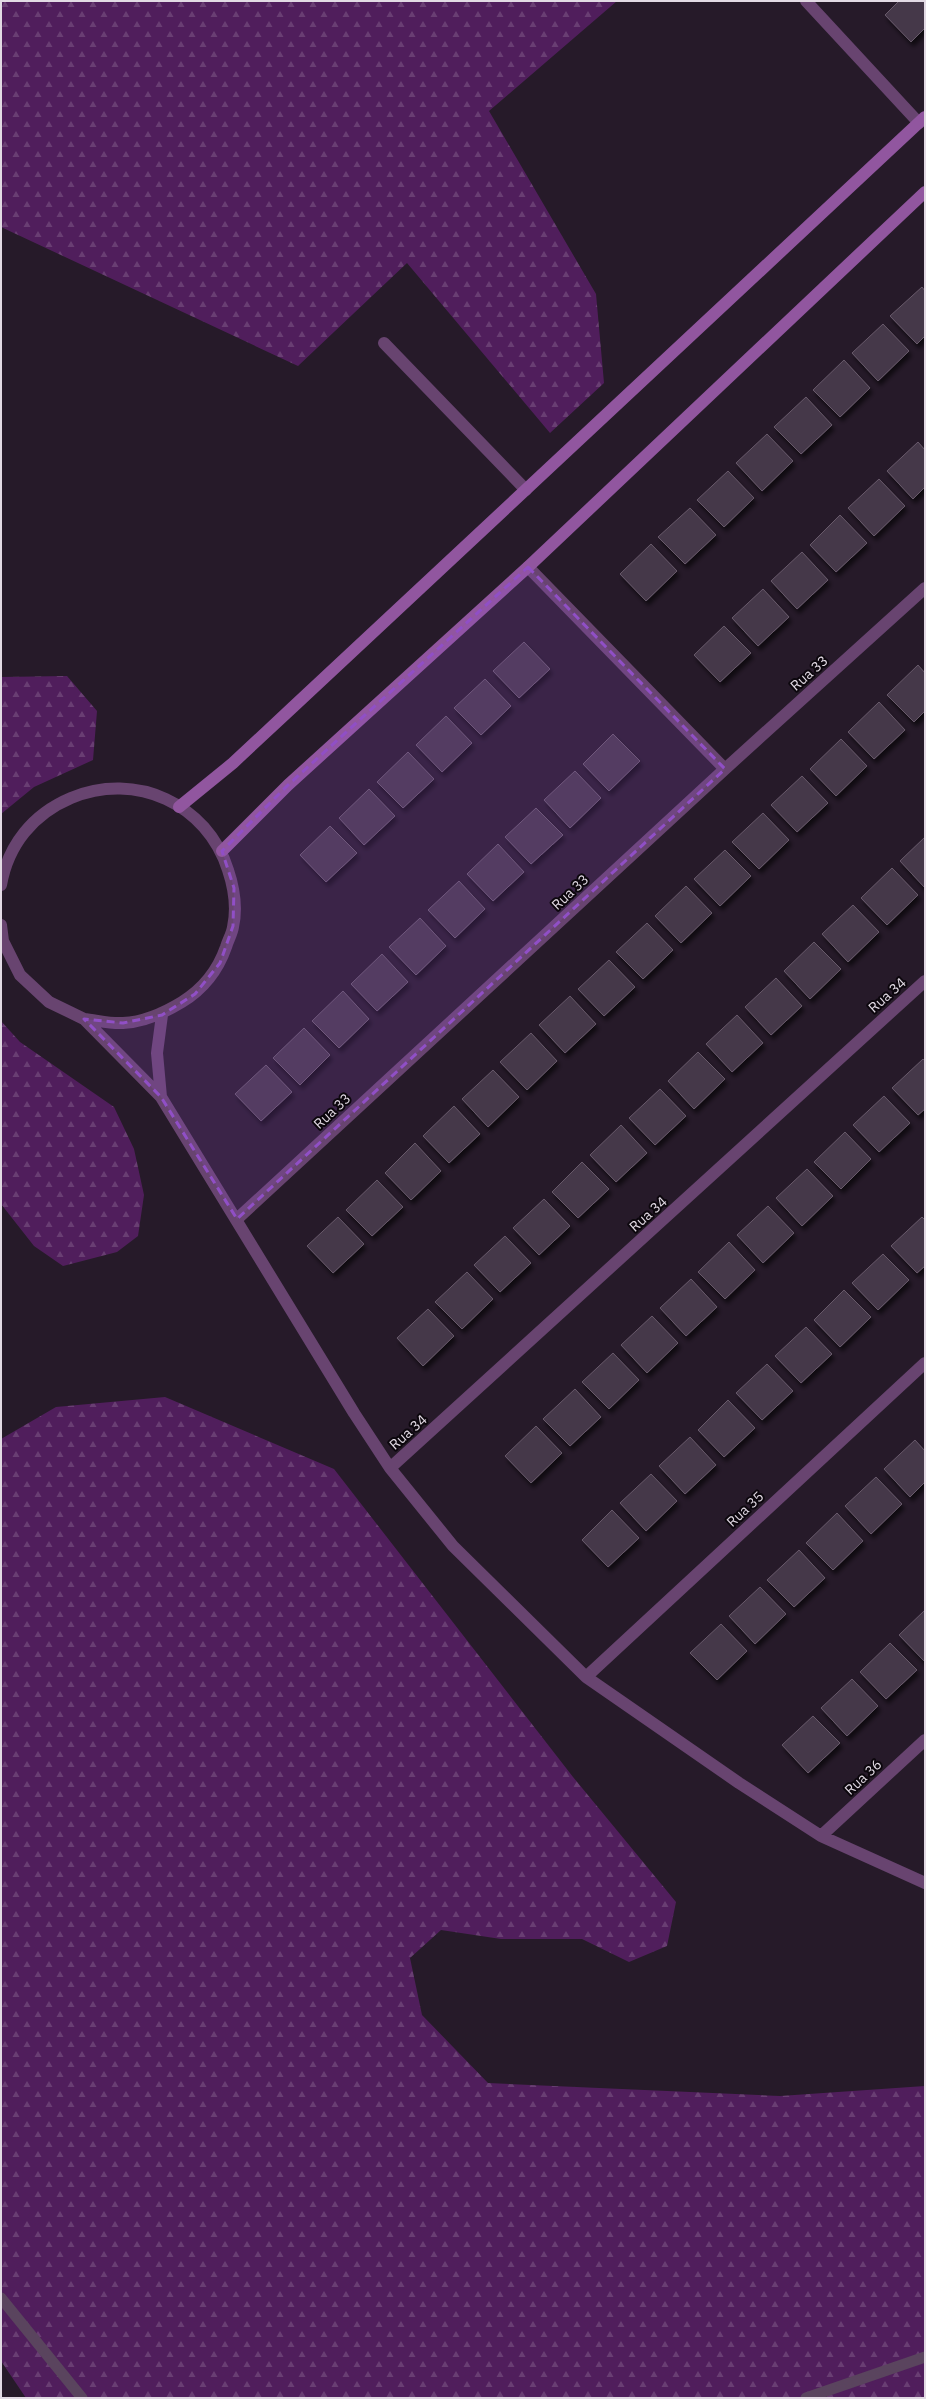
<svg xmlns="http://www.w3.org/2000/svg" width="926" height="2399" font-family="'IBM Plex Sans',sans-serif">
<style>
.forest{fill:url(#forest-firs)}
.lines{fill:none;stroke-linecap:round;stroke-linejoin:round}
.stream{stroke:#5a445e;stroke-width:11}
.building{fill:#453848;stroke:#685a6b;filter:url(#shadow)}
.street{stroke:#684470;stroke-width:12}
.secondary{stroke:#91569f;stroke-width:12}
.marked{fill:#904fc6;fill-opacity:0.2;stroke:#904fc6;stroke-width:3;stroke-dasharray:8 5;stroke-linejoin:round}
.labels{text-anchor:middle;stroke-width:4;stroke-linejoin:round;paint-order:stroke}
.street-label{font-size:14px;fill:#e2dae4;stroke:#0c070d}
</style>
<defs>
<pattern id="forest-firs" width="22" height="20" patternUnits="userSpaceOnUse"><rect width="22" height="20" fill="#501e5c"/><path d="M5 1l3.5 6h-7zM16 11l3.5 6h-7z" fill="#693e73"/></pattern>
<filter id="shadow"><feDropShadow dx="2.5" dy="4.5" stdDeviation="2" flood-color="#0009"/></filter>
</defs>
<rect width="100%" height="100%" fill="#261a29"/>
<path class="forest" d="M1 1H617L489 111 596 294 604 383 550 433 407 263 298 366 1 227Z
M67 676 97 711 93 760 34 787 1 814V677Z
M1 1021 20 1042 114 1107 134 1149 144 1195 138 1236 117 1252 63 1266 34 1246 1 1204Z
M165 1397 334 1469 573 1777 676 1902 667 1946 629 1962 582 1939H501L441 1930 410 1958 422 2015 488 2083 780 2096 925 2086V2398H26L1 2361V1439L56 1407Z"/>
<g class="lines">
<path class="stream" d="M1 2298 82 2398
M806 2398 925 2357"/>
</g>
<path class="building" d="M899 1H925V28L911 42 885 15Z
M922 287 925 291V336L917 344 890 316Z
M883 324 909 351 878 381 852 353Z
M844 360 870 388 840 417 813 390Z
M806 397 832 425 801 454 774 427Z
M767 434 793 461 762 491 736 463Z
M918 442 925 450V487L913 499 887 471Z
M728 471 754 498 724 527 697 500Z
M879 479 905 506 874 536 848 508Z
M690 508 716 535 685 564 658 537Z
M840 515 867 543 836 572 810 545Z
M651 544 677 571 646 601 620 574Z
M802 552 828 580 797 609 771 581Z
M763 589 789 617 758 646 732 618Z
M724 626 751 653 720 682 694 655Z
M524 642 550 669 519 698 493 671Z
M918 665 925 673V711L914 722 887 695Z
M485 679 511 706 481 735 454 708Z
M879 702 905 730 874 759 848 732Z
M446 716 472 743 442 772 416 745Z
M613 734 640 761 609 791 583 764Z
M841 739 867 766 836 796 810 769Z
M408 752 434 779 403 808 377 782Z
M575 771 601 798 570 828 544 800Z
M802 776 828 803 797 832 771 805Z
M369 789 395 816 364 845 339 818Z
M536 808 563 835 531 864 505 837Z
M763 813 789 840 759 869 732 842Z
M330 826 357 853 326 882 300 855Z
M925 837V888L900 861Z
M498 844 524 872 493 901 467 874Z
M725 850 751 876 720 906 694 879Z
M892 868 918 895 887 925 861 898Z
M459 881 485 909 455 938 428 910Z
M686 886 712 913 681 943 655 916Z
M853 905 879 932 848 962 822 934Z
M420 918 446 946 416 975 389 947Z
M647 923 673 950 643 979 616 952Z
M814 942 841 969 810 999 784 971Z
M382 954 408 982 377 1011 351 984Z
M609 960 635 987 604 1016 578 989Z
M776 978 802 1006 771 1035 745 1007Z
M343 991 369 1019 339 1048 312 1021Z
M570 996 596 1024 565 1053 539 1025Z
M737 1015 763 1043 732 1072 706 1044Z
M304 1028 330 1055 300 1085 273 1058Z
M531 1033 557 1061 527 1090 500 1062Z
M698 1052 725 1079 694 1109 668 1081Z
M923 1059 925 1061V1109L918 1115 892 1088Z
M266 1065 292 1092 261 1121 235 1094Z
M493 1070 519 1097 488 1127 462 1099Z
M660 1089 686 1116 655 1145 629 1118Z
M884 1096 910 1123 879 1152 853 1125Z
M454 1106 480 1134 449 1163 423 1136Z
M621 1125 647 1153 616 1182 590 1155Z
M845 1132 871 1159 841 1189 814 1162Z
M415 1143 441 1171 411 1200 385 1173Z
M582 1162 609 1189 578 1218 552 1192Z
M807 1169 833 1196 802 1226 776 1198Z
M377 1180 403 1207 372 1236 346 1210Z
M544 1199 570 1226 539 1255 513 1228Z
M768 1206 794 1233 763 1263 737 1235Z
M338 1217 364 1244 333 1273 307 1246Z
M922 1217 925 1220V1266L917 1273 891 1246Z
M505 1236 531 1263 500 1292 474 1265Z
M729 1242 755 1270 725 1299 698 1272Z
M883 1254 909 1280 878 1310 852 1283Z
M467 1272 493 1299 462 1329 435 1302Z
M691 1279 717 1307 686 1336 660 1308Z
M844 1290 871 1317 840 1347 814 1320Z
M428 1309 454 1336 423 1366 397 1338Z
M652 1316 678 1343 647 1373 621 1345Z
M806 1327 832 1354 801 1383 775 1356Z
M613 1353 639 1380 609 1409 582 1382Z
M767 1364 793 1391 762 1420 736 1393Z
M575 1389 601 1417 570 1446 543 1419Z
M728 1400 755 1428 724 1457 698 1430Z
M536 1426 562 1453 531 1483 505 1456Z
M690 1437 716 1465 685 1494 659 1466Z
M915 1440 925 1451V1482L910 1497 884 1469Z
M651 1474 677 1501 646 1531 620 1503Z
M876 1477 902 1504 871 1534 845 1506Z
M612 1510 639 1538 608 1567 582 1540Z
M837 1513 863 1541 833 1570 806 1543Z
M799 1550 825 1578 794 1607 767 1580Z
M760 1587 786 1614 755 1644 729 1616Z
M925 1610V1662L899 1635Z
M721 1624 747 1651 717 1680 690 1653Z
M890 1643 917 1670 886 1699 860 1672Z
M852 1679 878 1706 847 1736 821 1708Z
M813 1716 840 1743 808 1773 782 1745Z"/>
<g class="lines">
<path class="street" d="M806 1 919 123
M384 343 526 490
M528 567 725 769
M1 885C8 845 33 814 71 798 136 771 207 804 228 870 234 888 237 909 233 927 232 934 228 940 226 947 218 970 203 989 182 1002 164 1013 144 1022 123 1023 110 1024 96 1020 84 1019
M1 925 3 941 20 975 49 1002 84 1019 161 1097 354 1413 390 1468 453 1546 586 1677 739 1783 821 1836 925 1883
M161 1097 157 1053 162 1015
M237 1219 725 769 925 588
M390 1468 925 981
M586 1677 925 1363
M821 1836 925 1740"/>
<path class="secondary" d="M179 807 233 763 293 707 925 117
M222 851 288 785 528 567 925 192"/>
</g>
<path class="marked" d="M528 567 725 769 237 1219 161 1097 84 1019 123 1023 162 1015 195 994 220 963 233 926 234 888 222 851 288 785Z"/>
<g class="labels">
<g class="street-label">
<text transform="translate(809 673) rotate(-42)" y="5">Rua 33</text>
<text transform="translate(570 892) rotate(-43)" y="5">Rua 33</text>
<text transform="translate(887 995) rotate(-42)" y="5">Rua 34</text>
<text transform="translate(332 1111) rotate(-43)" y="5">Rua 33</text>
<text transform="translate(648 1214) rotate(-42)" y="5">Rua 34</text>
<text transform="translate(408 1432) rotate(-42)" y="5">Rua 34</text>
<text transform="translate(745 1509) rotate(-43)" y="5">Rua 35</text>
<text transform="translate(863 1777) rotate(-43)" y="5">Rua 36</text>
</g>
</g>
<rect width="926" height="2399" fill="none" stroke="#e2dae4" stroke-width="4"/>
</svg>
